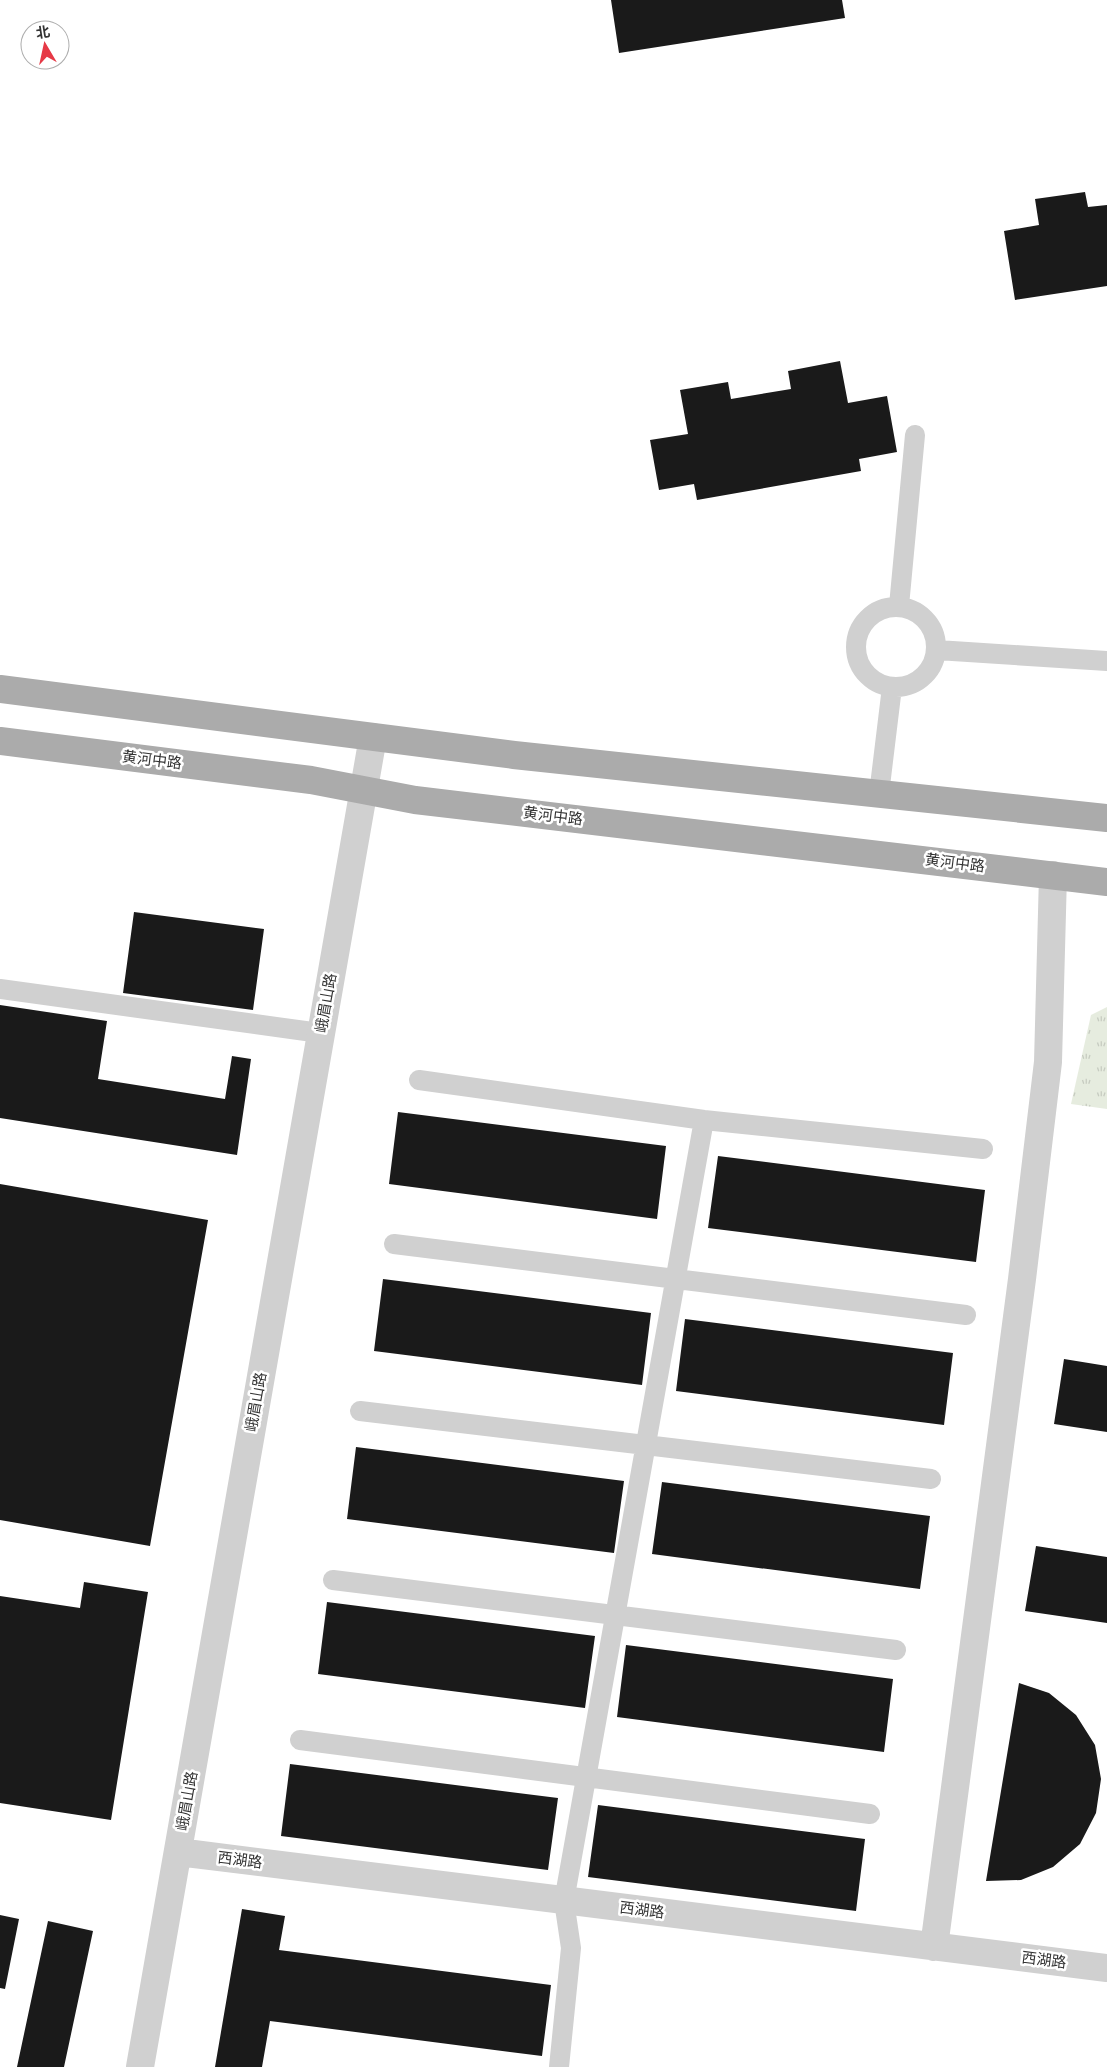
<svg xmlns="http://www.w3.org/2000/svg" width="1107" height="2067" font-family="Mulish,'Noto Sans SC',sans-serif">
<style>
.grass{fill:url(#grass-tufts)}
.building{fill:#1a1a1a}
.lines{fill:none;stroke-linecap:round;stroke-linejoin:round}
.service{stroke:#d0d0d0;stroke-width:20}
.minor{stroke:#d0d0d0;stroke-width:28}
.primary{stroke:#ababab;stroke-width:28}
.labels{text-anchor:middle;stroke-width:5;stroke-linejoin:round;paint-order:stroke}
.street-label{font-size:15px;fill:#333;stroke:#fff}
</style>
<defs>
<pattern id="grass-tufts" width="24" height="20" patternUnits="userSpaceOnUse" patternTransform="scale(1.25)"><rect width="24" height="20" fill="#e6ecdf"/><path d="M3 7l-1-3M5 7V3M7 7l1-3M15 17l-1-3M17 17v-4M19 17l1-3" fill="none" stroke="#c6cbc0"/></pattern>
</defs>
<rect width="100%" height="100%" fill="#fff"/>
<path class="grass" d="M1107 1007V1109L1071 1104 1091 1015Z"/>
<path class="building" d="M611 0H842L845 18 619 53Z
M1085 192 1088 207 1107 205V286L1015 300 1004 231 1039 225 1035 199Z
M840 361 848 403 887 396 897 452 859 459 861 471 697 500 694 484 659 490 650 440 688 434 680 390 728 382 731 399 791 389 788 371Z
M134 912 264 929 253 1010 123 993Z
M0 1005 107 1021 98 1079 225 1099 232 1056 251 1059 237 1155 0 1118Z
M398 1112 666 1146 657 1219 389 1184Z
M718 1156 985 1190 976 1262 708 1228Z
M0 1184 208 1220 150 1546 0 1520Z
M383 1279 651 1313 642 1385 374 1351Z
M685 1319 953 1353 944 1425 676 1391Z
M1064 1359 1107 1366V1432L1054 1424Z
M356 1447 624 1481 614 1553 347 1519Z
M662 1482 930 1516 920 1589 652 1554Z
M1036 1546 1107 1557V1623L1025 1611Z
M84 1582 148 1592 111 1820 0 1803V1596L80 1608Z
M327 1602 595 1636 585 1708 318 1674Z
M626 1645 893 1679 884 1752 617 1717Z
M1019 1683 1049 1693 1076 1715 1095 1745 1101 1779 1096 1813 1080 1844 1053 1867 1021 1880 986 1881Z
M290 1764 558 1798 548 1870 281 1836Z
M598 1805 865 1839 856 1911 588 1877Z
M242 1909 285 1916 279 1950 551 1985 542 2056 270 2021 262 2067H215Z
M0 1915 19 1919 5 1989 0 1988Z
M48 1921 93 1931 64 2067H17Z"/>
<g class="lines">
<path class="service" d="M899 606 915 435
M856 647a40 40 0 1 1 80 0a40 40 0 1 1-80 0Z
M937 650 1107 661
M879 794 892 687
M0 989 320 1033
M419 1080 704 1120 983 1149
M394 1244 966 1315
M360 1411 931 1479
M333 1580 896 1650
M300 1740 870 1814
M559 2067 571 1948 564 1901 704 1120"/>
<path class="minor" d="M178 1852 1107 1968
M934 1947 1022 1279 1048 1062 1053 875
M140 2067 373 737"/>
<path class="primary" d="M0 689 514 755 1107 818
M0 741 311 780 415 800 1107 882"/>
</g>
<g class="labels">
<g class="street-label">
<text transform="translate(152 760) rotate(7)" y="5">黄河中路</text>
<text transform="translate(553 816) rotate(7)" y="5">黄河中路</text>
<text transform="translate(955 863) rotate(7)" y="5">黄河中路</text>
<text transform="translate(326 1003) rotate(-80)" y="5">峨眉山路</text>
<text transform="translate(256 1402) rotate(-80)" y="5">峨眉山路</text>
<text transform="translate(187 1801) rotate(-80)" y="5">峨眉山路</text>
<text transform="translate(240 1860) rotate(7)" y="5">西湖路</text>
<text transform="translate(642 1910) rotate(7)" y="5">西湖路</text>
<text transform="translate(1044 1960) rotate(7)" y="5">西湖路</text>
</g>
</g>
<g transform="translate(45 45) rotate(351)"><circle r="24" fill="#ffffff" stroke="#adadad"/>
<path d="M0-4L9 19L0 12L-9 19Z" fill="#e63946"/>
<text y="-8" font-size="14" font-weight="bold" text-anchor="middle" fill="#333333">北</text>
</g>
</svg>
